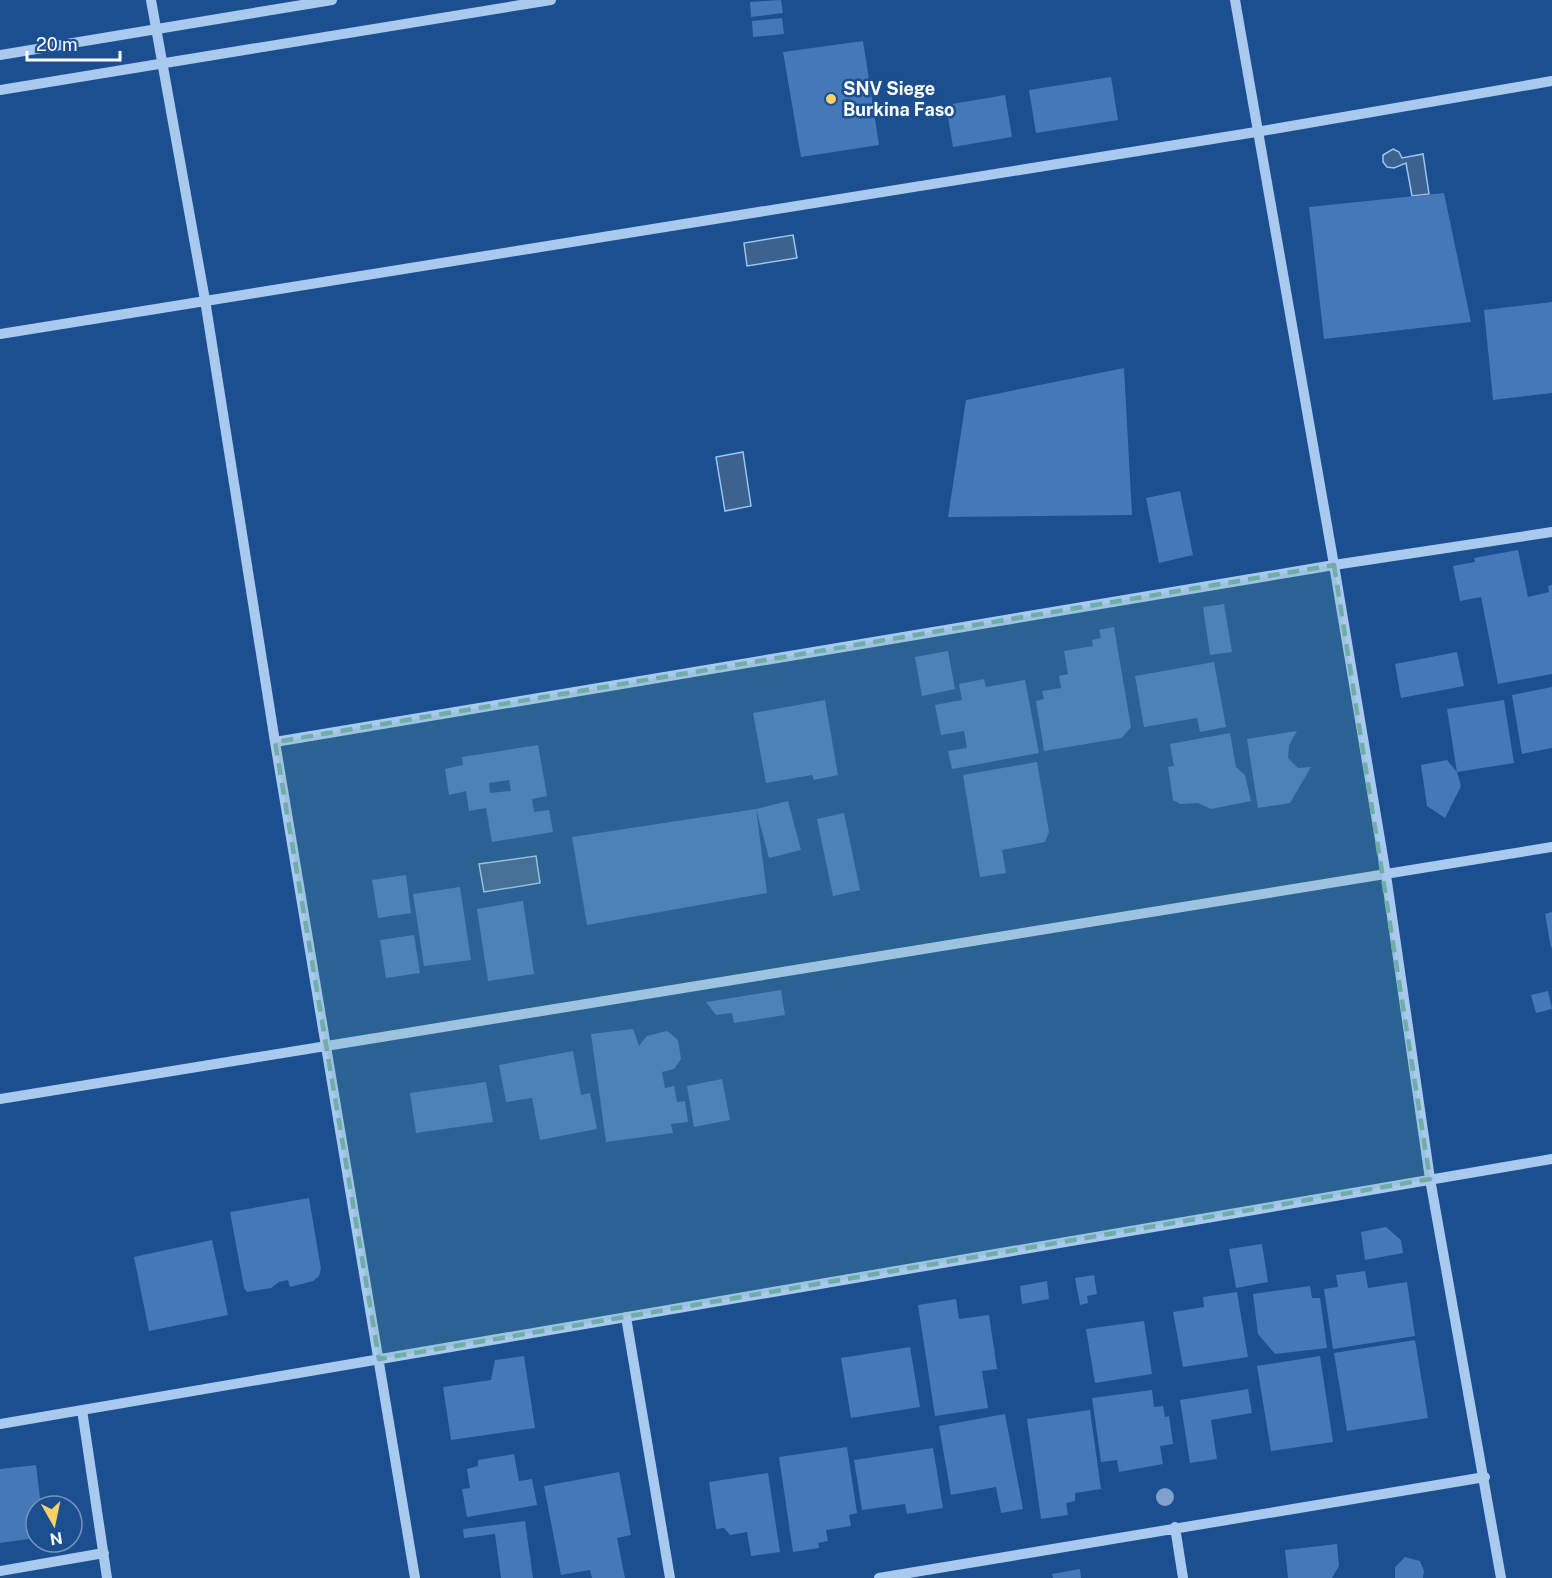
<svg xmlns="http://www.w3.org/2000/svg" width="1552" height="1578" font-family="'Public Sans',sans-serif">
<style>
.water{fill:#3c6290;stroke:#9cc4f0;stroke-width:1.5}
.building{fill:#4478b7;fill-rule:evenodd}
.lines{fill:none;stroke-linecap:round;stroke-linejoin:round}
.minor{stroke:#a9c9ee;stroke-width:10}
.tree{fill:#7ea0ca}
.marked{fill:#6fada8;fill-opacity:0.2;stroke:#6fada8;stroke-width:4.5;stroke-dasharray:12 8;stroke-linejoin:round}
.poi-dot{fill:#ffd166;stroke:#1b4f8f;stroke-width:2}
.labels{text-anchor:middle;stroke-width:5;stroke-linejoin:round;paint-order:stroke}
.poi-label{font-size:18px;font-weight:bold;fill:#fff;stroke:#1b4f8f;text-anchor:start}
</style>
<rect width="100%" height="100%" fill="#1b4f8f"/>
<path class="water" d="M1393 149 1399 152 1402 158 1423 154 1429 194 1412 196 1406 163 1394 168 1387 167 1383 162V155Z
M793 235 797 258 747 266 744 243Z
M743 452 751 506 725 511 716 457Z
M536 856 540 883 484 892 479 864Z"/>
<path class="building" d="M781 0 783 13 751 17 750 2Z
M782 18 784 34 753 37 752 21Z
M863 41 879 145 801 157 783 52Z
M1111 77 1118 120 1036 133 1029 90Z
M1005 95 1012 137 953 147 946 105Z
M1444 193 1471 322 1324 339 1309 207Z
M1552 302V393L1493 400 1484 310Z
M1124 368 1132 515 948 517 966 400Z
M1180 491 1193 555 1159 563 1146 498Z
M1518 550 1528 597 1549 592 1548 586 1552 585V674L1498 684 1481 597 1460 601 1453 566 1475 562 1474 558Z
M1224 604 1232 652 1210 655 1203 607Z
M1114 627 1131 727 1122 738 1044 751 1036 701 1044 699 1042 691 1061 688 1059 676 1068 674 1064 651 1093 646 1092 640 1101 638 1099 630Z
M948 651 955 689 922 696 915 657Z
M1457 652 1464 686 1401 698 1395 664Z
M1214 662 1226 727 1200 732 1197 718 1144 727 1135 676Z
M984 679 986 687 1025 680 1039 753 952 769 948 751 967 748 964 731 941 735 935 705 962 700 959 684Z
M1552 687V748L1522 754 1512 695Z
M825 700 838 775 814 780 812 775 766 783 753 713Z
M1504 700 1514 763 1457 772 1461 786 1445 818 1427 806 1421 765 1447 760 1457 772 1447 709Z
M1297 731 1289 745 1288 758 1298 768 1311 767 1290 803 1258 808 1247 739Z
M1230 733 1236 767 1245 775 1251 801 1211 809 1198 803 1180 804 1173 800 1168 767 1174 766 1170 744Z
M538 745 547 796 532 799 534 812 549 810 553 832 492 842 486 808 469 811 466 791 449 795 445 769 463 765 462 757ZM509 780 511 791 490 793 489 783Z
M1037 762 1049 832 1045 842 1002 850 1006 873 980 877 963 775Z
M788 801 801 850 769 858 756 809Z
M756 809 767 893 587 925 572 837Z
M844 813 860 890 833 896 817 819Z
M406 875 411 913 378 918 372 880Z
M460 887 471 960 424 966 413 894Z
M523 901 534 974 488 981 477 909Z
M1552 912V947L1551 948 1545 914Z
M414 935 420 973 386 978 380 940Z
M781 990 785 1015 734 1023 732 1013 716 1015 706 1002Z
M1548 991 1552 1009 1536 1013 1531 995Z
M633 1029 639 1046 647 1036 667 1031 678 1040 681 1059 674 1069 662 1072 665 1088 674 1086 677 1102 685 1101 688 1122 671 1124 673 1133 606 1142 591 1034Z
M573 1051 581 1095 590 1093 597 1129 540 1140 532 1098 506 1102 499 1065Z
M722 1079 730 1120 694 1127 687 1086Z
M486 1082 493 1122 416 1133 410 1093Z
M309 1198 321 1269 319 1276 313 1281 290 1287 288 1280 279 1282 271 1288 247 1292 244 1288 230 1212Z
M1386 1227 1401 1240 1403 1253 1365 1260 1361 1232Z
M212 1240 228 1315 149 1331 134 1257Z
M1262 1244 1268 1282 1236 1288 1229 1249Z
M1365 1271 1368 1288 1407 1282 1415 1336 1333 1349 1324 1289 1338 1287 1336 1275Z
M1094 1275 1097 1294 1087 1296 1088 1303 1080 1305 1075 1278Z
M1047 1281 1049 1299 1022 1304 1020 1286Z
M1310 1286 1312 1298H1320L1327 1348 1275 1354 1258 1334 1253 1294Z
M1237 1292 1248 1357 1183 1367 1173 1312 1204 1307 1203 1297Z
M956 1299 959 1319 989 1315 997 1369 982 1371 988 1408 935 1416 918 1305Z
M1144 1321 1152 1374 1095 1383 1086 1329Z
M1415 1340 1428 1418 1347 1431 1334 1353Z
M910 1347 920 1407 851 1418 841 1358Z
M524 1356 535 1428 451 1440 443 1387 491 1380 495 1360Z
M1320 1356 1333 1442 1271 1451 1257 1366Z
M1248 1389 1252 1413 1211 1420 1217 1459 1190 1463 1180 1400Z
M1152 1390 1154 1407 1163 1406 1165 1417 1169 1416 1173 1444 1160 1446 1163 1464 1119 1472 1117 1460 1101 1462 1092 1398Z
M1090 1410 1101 1489 1075 1493V1501L1066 1503 1068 1515 1041 1519 1027 1419Z
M1005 1414 1023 1509 1001 1513 996 1487 951 1495 939 1426Z
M847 1447 857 1513 849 1515 851 1526 826 1530 828 1541 818 1543 819 1548 793 1552 779 1457Z
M933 1448 943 1508 907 1514 905 1504 862 1510 854 1460Z
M514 1454 519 1481 532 1479 537 1505 467 1517 462 1489 470 1488 467 1469 478 1466V1460Z
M36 1465 41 1506H36V1538L0 1543V1469Z
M619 1472 631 1535 617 1538 625 1578H592L590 1570 561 1575 544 1486Z
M768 1473 780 1552 751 1556 747 1532 730 1535 724 1528 716 1529 709 1482Z
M525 1521 533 1578H501L495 1534 464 1538 463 1529Z
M1337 1544 1339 1566 1332 1578H1288L1285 1550Z
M1405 1557 1420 1561 1424 1571 1423 1578H1395V1567Z
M1080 1569 1081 1578H1053L1052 1574Z"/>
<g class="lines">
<path class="minor" d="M151 0 205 300 275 742 415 1578
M1235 0 1334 565 1386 875 1430 1179 1501 1578
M0 55 332 0
M0 90 551 0
M0 334 1256 132 1552 81
M275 742 1334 565 1552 532
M0 1099 1552 847
M626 1317 670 1578
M82 1410 107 1578
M0 1424 1552 1159
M1175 1527 1183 1578
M0 1571 104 1553
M879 1578 1485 1477"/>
</g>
<circle class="tree" cx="1165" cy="1497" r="9"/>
<path class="marked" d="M1334 565 1430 1179 379 1359 275 742Z"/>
<circle class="poi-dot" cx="831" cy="99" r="6"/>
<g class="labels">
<g class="poi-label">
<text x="843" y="95">SNV Siege<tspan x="843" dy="21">Burkina Faso</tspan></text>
</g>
</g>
<g transform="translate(54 1524) rotate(171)"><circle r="28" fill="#1b4f8f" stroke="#7695bc" stroke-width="1.5"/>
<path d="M0-4.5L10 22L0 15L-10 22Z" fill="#ffd166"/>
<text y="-9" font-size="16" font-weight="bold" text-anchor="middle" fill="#ffffff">N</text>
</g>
<path d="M27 51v9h93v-9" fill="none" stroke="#ffffff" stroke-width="3"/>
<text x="36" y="51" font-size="18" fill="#ffffff" stroke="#1b4f8f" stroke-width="4.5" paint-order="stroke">20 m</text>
</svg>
